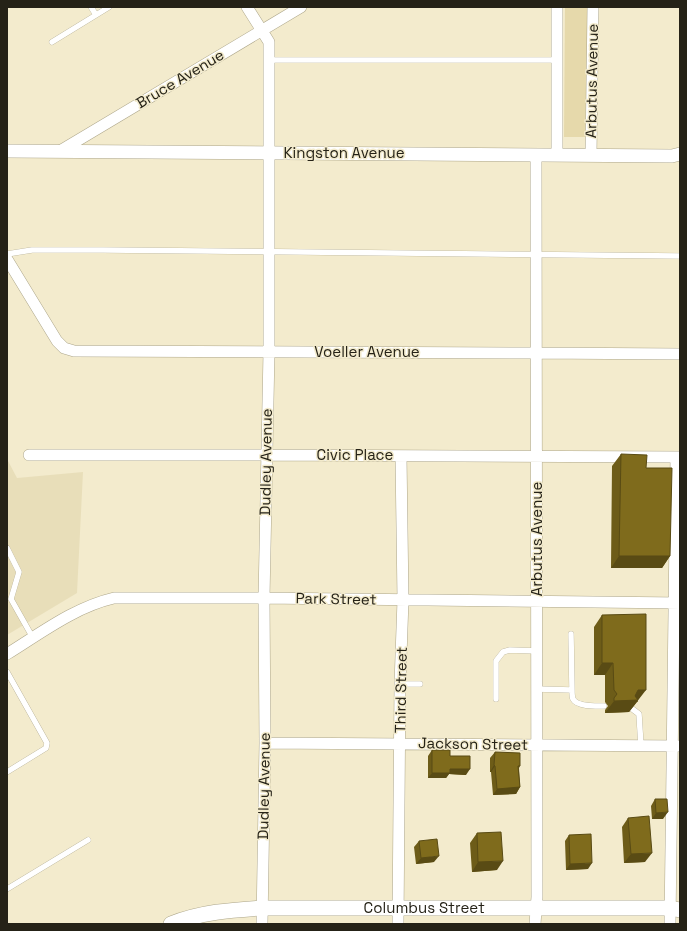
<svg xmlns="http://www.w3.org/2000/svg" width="687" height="931" font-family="'Space Grotesk',sans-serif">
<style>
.built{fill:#e8deb9}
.park{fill:#e6d9ab}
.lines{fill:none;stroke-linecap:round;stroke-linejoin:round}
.service-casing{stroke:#ada68a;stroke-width:6}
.minor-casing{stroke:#ada68a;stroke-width:12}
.tertiary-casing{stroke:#ada68a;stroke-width:14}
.secondary-casing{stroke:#ada68a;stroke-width:16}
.service{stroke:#fff;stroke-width:5.5}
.minor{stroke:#fff;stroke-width:11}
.tertiary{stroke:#fff;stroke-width:13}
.secondary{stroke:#fff;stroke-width:15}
.wall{fill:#6d5c18}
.shaded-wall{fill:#594b14}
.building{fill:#7f6b1c;stroke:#594b14}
.labels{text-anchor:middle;stroke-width:3;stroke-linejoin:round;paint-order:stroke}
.street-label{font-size:15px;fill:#252217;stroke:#f3ebcd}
</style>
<rect width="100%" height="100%" fill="#f3ebcd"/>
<path class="built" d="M7 459 17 478 83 472 77 593 7 635Z"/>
<path class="park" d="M565 7H588L585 137H564Z"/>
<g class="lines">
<g class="service-casing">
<path id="service" d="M91 7 96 15
M52 42 109 7
M269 60H557
M7 254 32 250H103L680 256
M7 548 19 572 11 599 33 638
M7 672 47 743 46 748 7 772
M400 684H420
M536 689 572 690 571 634
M572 690C572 692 572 697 573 699 577 707 597 706 604 706
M496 699V661L503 652 510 650 537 651
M631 708 639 714 641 746
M7 889 88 840"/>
</g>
<g class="minor-casing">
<path id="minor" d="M247 7 269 42V352L264 598 265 743 262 924
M60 151 301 7
M557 155V7
M591 155 593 7
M7 259 57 341 64 348 74 351 536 353 680 354
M29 455H266L680 457
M7 654C41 633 75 607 114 598H264L680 603
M265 743 680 746
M398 924 400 684 403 600 401 456
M535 924 537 897 536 155
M670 924 676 457"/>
</g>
<g class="tertiary-casing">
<path id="tertiary" d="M7 151 672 156 680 154"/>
</g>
<g class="secondary-casing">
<g id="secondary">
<path id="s1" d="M171 924C201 912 231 910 262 908H670L680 910"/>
</g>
</g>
<use href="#service" class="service"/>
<use href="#minor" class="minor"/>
<use href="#tertiary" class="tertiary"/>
<use href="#secondary" class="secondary"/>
</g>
<path class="wall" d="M621 454 646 468 670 556 662 568H611L612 466Z
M602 615 638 702H637L629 712 605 713V710L608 706 605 702V675H594V627Z
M432 750 450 756 466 775 449 774 446 778H428V756Z
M495 752 520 766 519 768 520 787 516 794 493 795 491 772H490V758Z
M655 799 663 819H652L651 806Z
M628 818 645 862 624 863 622 827Z
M477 833 497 870 472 872 470 843Z
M569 835 588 869 566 870 565 841Z
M419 841 434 862 416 864 414 847Z"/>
<path class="shaded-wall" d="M619 556H670L662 568H611Z
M602 663H613L605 675H594Z
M638 690H646L629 712 605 713 614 701Z
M494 765 495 766 491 772H490Z
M450 769H470L466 775 449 774 446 778H428L432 773Z
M520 787 516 794 493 795 497 789Z
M668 812 663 819H652L656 813Z
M652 853 645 862 624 863 631 854Z
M439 856 434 862 416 864 421 858Z
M503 861 497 870 472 872 478 862Z
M592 863 588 869 566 870 570 864Z"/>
<path class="building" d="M621 454 647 455 646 468H672L670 556H619Z
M646 614V690H638L635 696 638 700 614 701V698L617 694 614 690 613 663H602V615Z
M432 750H450V756H470V769H450V773H432Z
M495 752 520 753V766H518L520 787 497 789 495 766 494 765Z
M655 799H667L668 812 656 813Z
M649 816 652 853 631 854 628 818Z
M501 832 503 861 478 862 477 833Z
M591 834 592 863 570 864 569 835Z
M437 839 439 856 421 858 419 841Z"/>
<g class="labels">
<g class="street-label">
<text transform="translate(180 79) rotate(-31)" y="5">Bruce Avenue</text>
<text transform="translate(592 81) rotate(-89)" y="5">Arbutus Avenue</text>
<text x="344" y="158">Kingston Avenue</text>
<text x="367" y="357">Voeller Avenue</text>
<text x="355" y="460">Civic Place</text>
<text transform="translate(266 462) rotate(-89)" y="5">Dudley Avenue</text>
<text transform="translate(537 539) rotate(-90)" y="5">Arbutus Avenue</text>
<text transform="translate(336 599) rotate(1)" y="5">Park Street</text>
<text transform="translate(401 690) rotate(-89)" y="5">Third Street</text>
<text transform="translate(473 744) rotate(1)" y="5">Jackson Street</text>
<text transform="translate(264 786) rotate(-89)" y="5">Dudley Avenue</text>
<text dy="5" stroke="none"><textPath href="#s1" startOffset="255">Columbus Street</textPath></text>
</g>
</g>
<rect width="687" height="931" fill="none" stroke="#252217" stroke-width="16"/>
</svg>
